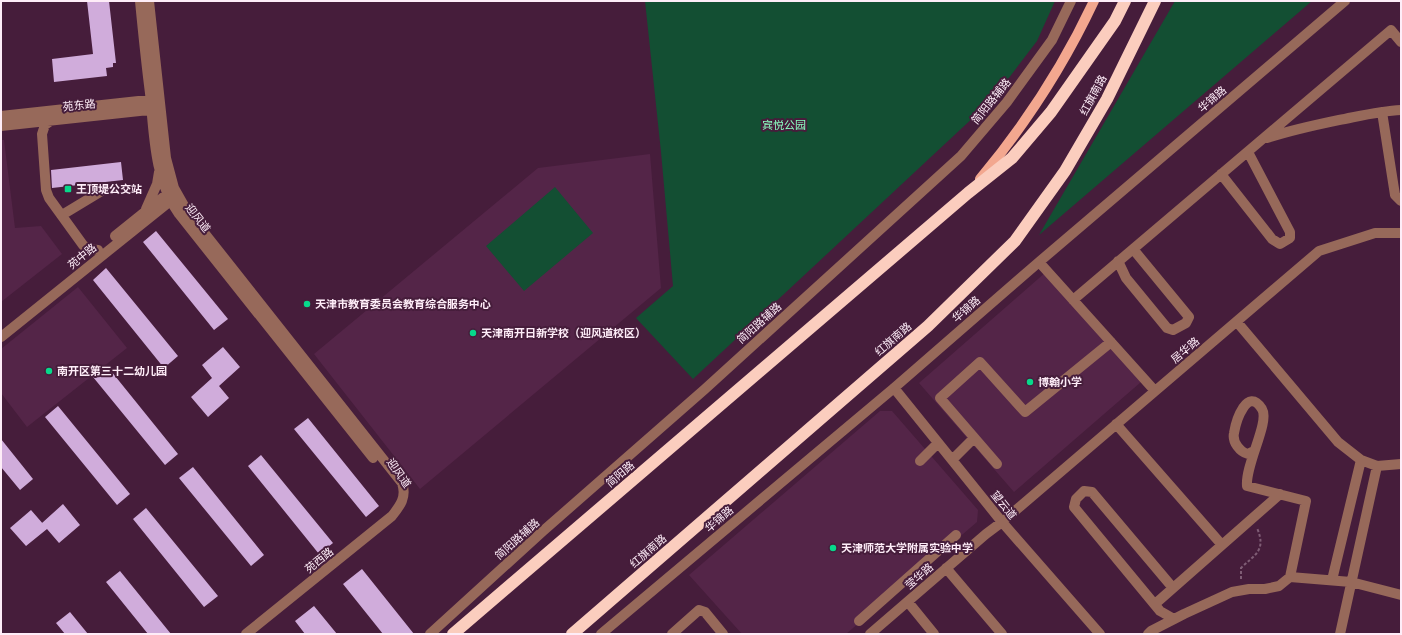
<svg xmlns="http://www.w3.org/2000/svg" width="1402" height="635" font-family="Commissioner,'Noto Sans SC',sans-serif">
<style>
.built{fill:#542548}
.green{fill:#134f33}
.building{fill:#d0acdb}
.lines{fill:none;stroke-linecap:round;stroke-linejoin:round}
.path{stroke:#7f5d75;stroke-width:2;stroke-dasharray:3 2;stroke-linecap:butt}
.minor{stroke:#97695a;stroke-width:10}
.major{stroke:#f3a78f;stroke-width:10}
.highway{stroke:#fbcdbe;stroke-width:12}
.poi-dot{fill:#07d98b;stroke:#461d3b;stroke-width:1.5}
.labels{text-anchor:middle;stroke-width:4;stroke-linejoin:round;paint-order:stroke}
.street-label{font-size:11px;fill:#feedf8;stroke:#461d3b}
.park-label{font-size:11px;fill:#8cffc1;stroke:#461d3b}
.poi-label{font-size:11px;font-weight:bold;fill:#feedf8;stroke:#461d3b;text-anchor:start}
</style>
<rect width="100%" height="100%" fill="#461d3b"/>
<path class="built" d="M1 140H4L15 228 41 226 62 254 1 302Z
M650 154 661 288 420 489 314 354 538 168Z
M1046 272 1141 382 1014 492 919 383Z
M78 287 127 348 27 427 1 393V349Z
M880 411H892L978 510 977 522 846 634H742L689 575Z"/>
<path class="green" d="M645 1H1055L1037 41 992 100 693 379 636 318 673 286 661 152Z
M1175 1H1312L1039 235Z
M555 187 593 233 524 291 486 246Z"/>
<path class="building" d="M87 1H109L116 63H113V67L106 68 107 76 54 82 52 59 93 54Z
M121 162 123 180 52 188 51 170Z
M156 231 228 319 214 330 143 242Z
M106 268 178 356 164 368 93 280Z
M223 347 240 367 219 386 229 398 208 417 191 397 212 378 202 365Z
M107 366 178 454 165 465 93 377Z
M58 406 130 494 117 505 45 417Z
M308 418 379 506 366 517 294 429Z
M1 439 33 479 20 490 1 467Z
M261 455 333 543 319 554 248 466Z
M193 467 264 555 251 566 179 478Z
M63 504 80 525 59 543 47 529 26 546 10 528 31 510 44 525 42 523Z
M146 508 218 596 204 607 133 519Z
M362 569 414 634H383L343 584Z
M120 571 171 634H148L106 582Z
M314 606 337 634H305L295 621Z
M70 612 88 634H65L56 623Z"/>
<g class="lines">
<path class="path" d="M1241 579V568C1254 555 1267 551 1257 528"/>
<path class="minor" d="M140 1C143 32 146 62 150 93 154 133 154 180 179 214L373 458
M149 1 166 158 174 188 187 211 402 483C407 497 400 506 392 516L246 634
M1382 112 1395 195 1401 201
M1 116 157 99
M52 120 45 125 42 134 46 190 49 198 83 245 88 249 98 250
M1 126 158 109
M1267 138C1291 130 1315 125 1339 120 1360 116 1380 111 1401 110
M1221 174 1272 239 1280 244 1290 238V232L1248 152
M146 209 157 184 159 172
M62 215 105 189
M115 236 171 191
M1118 261 1126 278 1167 328 1173 330 1186 323 1189 317 1133 249
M1039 262 1155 391
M1073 300 1391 30 1401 42
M1237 322 1338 442 1361 460 1377 466 1401 464
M1 337 174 198
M894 388 1002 522 1100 634
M1116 424 1222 545
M1254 451 1248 454C1240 452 1232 442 1234 433 1236 421 1247 386 1262 409 1270 422 1245 465 1247 486L1306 501 1290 577
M952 460 974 438
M920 461 938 443
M997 464 940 398 980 362 1025 412 1111 342
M946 568 1002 634
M1332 580 1361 460
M1173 588 1092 492 1084 491 1076 499 1074 507 1160 611 1174 619
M908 602 934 634
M1155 604 1280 494
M859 621 956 535
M430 634 543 531 705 389 961 156 1007 102 1052 40 1071 1
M601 634 894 388 1039 262 1345 1
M672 634 699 610 705 612 723 634
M870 634 986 534 1002 522 1319 251 1375 233H1401
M1148 634 1151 631 1184 614 1232 592 1249 589H1265L1279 586 1290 577 1351 582 1401 595
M1340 634 1377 466"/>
<path class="major" d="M980 179C1025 125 1064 65 1094 1"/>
<path class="highway" d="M453 634 968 193 1012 158 1051 112 1115 21 1125 1
M572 634 928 326 1015 241 1065 171 1107 99 1155 1"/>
</g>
<g class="poi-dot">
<rect x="64" y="185" width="8" height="8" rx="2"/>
<circle cx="307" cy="304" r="4"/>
<circle cx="473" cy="333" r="4"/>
<circle cx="49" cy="371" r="4"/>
<circle cx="1030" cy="382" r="4"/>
<circle cx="833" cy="548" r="4"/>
</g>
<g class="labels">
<g class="street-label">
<text transform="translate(1093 95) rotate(-62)" y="4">红旗南路</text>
<text transform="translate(1212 99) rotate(-40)" y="4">华锦路</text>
<text transform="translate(991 101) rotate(-51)" y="4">简阳路辅路</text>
<text transform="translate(79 105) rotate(-6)" y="4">苑东路</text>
<text transform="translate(198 218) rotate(52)" y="4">迎风道</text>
<text transform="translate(82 256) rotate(-39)" y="4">苑中路</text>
<text transform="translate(966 309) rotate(-41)" y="4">华锦路</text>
<text transform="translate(759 323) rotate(-42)" y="4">简阳路辅路</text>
<text transform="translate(893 339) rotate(-41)" y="4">红旗南路</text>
<text transform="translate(1185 350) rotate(-40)" y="4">居华路</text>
<text transform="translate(399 473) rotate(55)" y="4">迎风道</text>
<text transform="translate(620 474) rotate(-40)" y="4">简阳路</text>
<text transform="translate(1004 505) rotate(51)" y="4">望云道</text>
<text transform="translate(719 519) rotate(-40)" y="4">华锦路</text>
<text transform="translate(517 539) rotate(-42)" y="4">简阳路辅路</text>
<text transform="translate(648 551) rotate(-41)" y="4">红旗南路</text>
<text transform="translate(319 560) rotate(-39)" y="4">苑西路</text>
<text transform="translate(919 576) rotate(-41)" y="4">莹华路</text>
</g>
<g class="park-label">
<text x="784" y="129">宾悦公园</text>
</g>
<g class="poi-label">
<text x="76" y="193">王顶堤公交站</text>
<text x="315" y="308">天津市教育委员会教育综合服务中心</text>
<text x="481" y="337">天津南开日新学校（迎风道校区）</text>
<text x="57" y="375">南开区第三十二幼儿园</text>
<text x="1038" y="386">博翰小学</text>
<text x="841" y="552">天津师范大学附属实验中学</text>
</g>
</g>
<rect width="1402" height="635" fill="none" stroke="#feedf8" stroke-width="4"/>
</svg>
